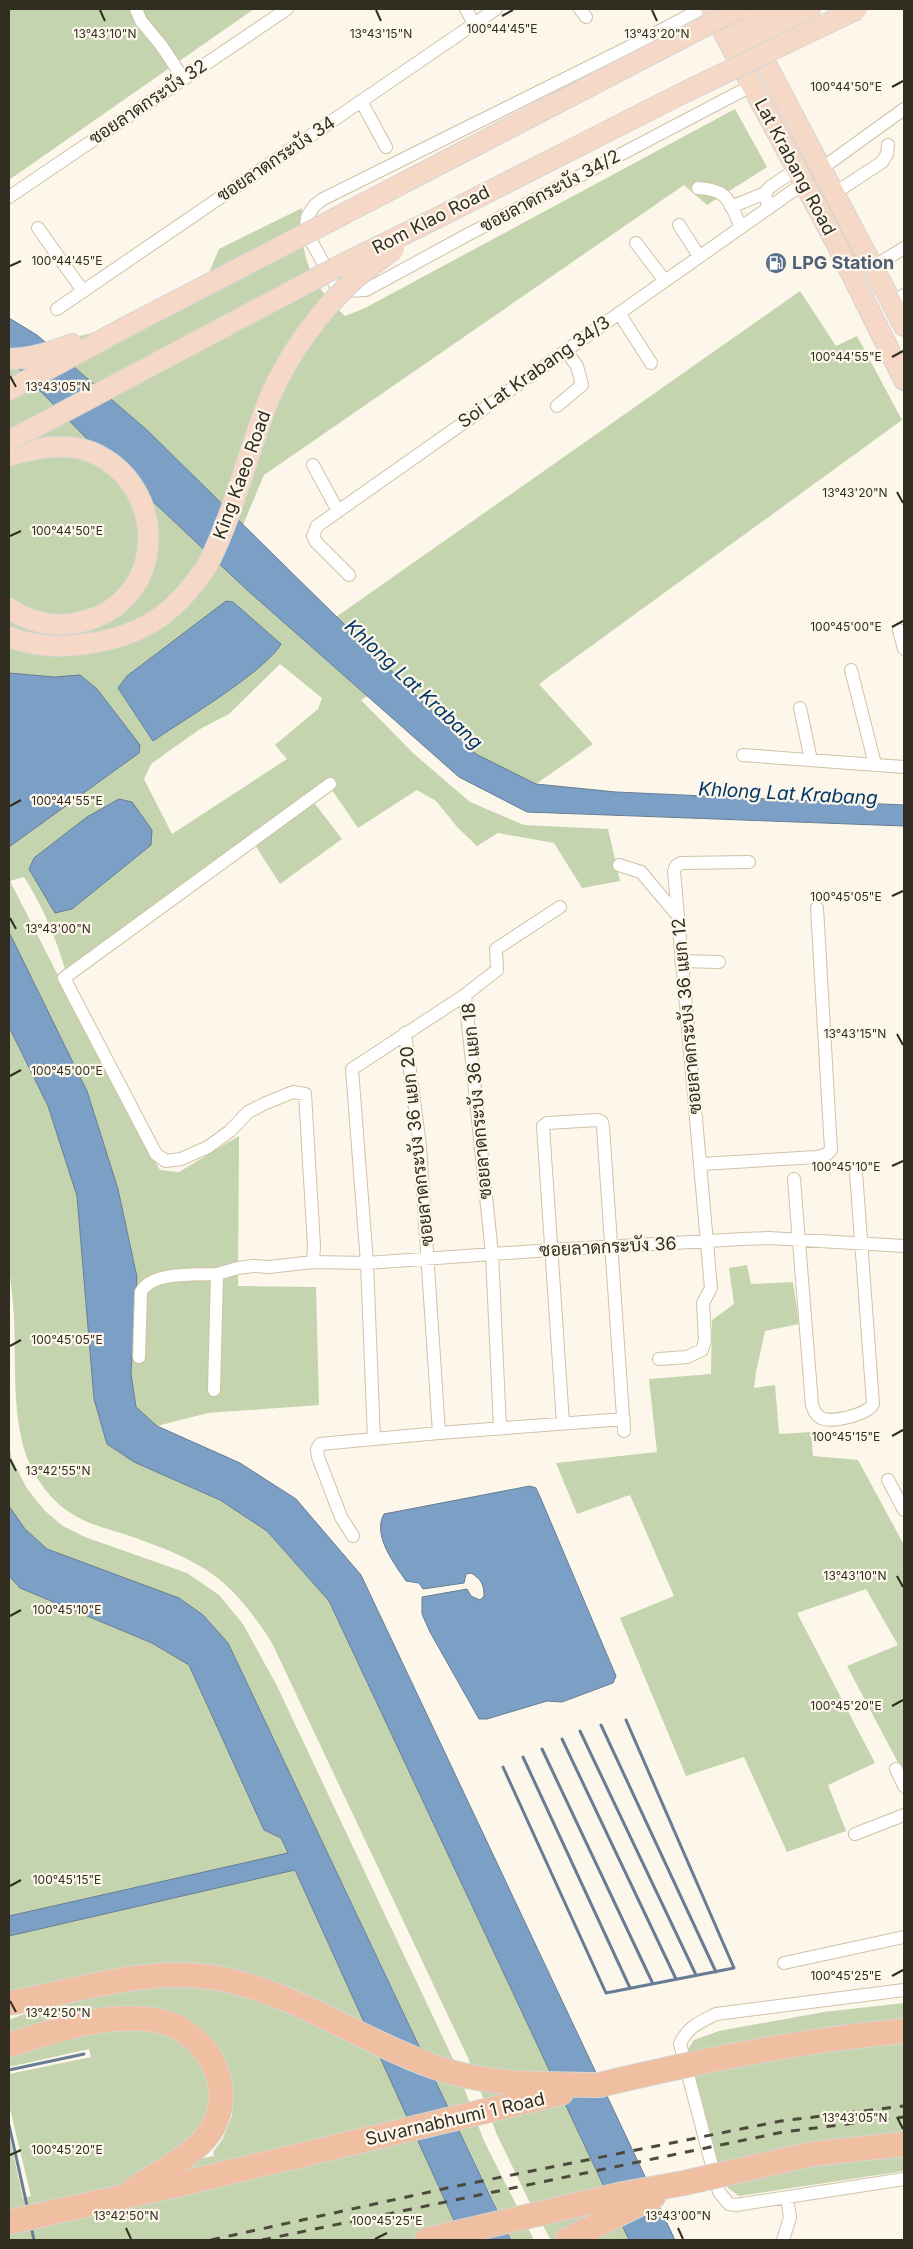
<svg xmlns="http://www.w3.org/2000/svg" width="913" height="2249" font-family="Inter,Sarabun,sans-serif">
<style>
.green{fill:#c3d4ae;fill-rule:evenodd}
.water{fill:#7c9fc5;stroke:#667d94}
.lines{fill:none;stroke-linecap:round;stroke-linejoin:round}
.stream{stroke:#667d94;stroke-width:3}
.street-casing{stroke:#d0c2a5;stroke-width:14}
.primary-casing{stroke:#d6d5d3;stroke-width:22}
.highway-casing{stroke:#d6d5d3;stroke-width:26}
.street{stroke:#fff;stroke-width:12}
.primary{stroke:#f6d8c6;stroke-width:20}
.highway{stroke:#f0bea0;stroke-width:24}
.rail{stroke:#4e493d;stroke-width:3;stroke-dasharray:9 9;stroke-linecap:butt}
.primary-bridge-casing{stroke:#d6d5d3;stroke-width:22;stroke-linecap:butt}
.highway-bridge-casing{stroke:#d6d5d3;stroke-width:26;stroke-linecap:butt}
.primary-bridge{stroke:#f6d8c6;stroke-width:20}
.highway-bridge{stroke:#f0bea0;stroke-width:24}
.ticks{fill:none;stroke:#322d21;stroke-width:2}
.labels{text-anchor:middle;stroke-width:4.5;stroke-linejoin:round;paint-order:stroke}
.street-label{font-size:18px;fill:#322d21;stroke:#fdf7eb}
.service-label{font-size:18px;font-weight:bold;fill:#4e5e75;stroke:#fdf7eb;text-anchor:start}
.water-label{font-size:19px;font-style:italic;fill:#003766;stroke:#fdf7eb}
.ticks-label{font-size:12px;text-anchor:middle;fill:#322d21;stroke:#fdf7eb;stroke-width:4.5;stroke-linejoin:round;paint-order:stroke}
</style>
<rect width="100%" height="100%" fill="#fdf7eb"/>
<path class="green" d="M9 9H254L9 180Z
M735 109 767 167 707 205 684 185 264 475 243 525 148 431 46 343 130 325 203 287 219 249 302 208C300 257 309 282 345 316L365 308Z
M800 291 836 346 857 336 902 420 539 684 593 744 536 784 476 754 336 617Z
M9 359C124 476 244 587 367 696L361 700 413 753 470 802 524 825 608 829 620 881 582 888 554 843 498 833 477 846 458 828 436 801 417 790 358 828 330 787 312 800 342 839 280 884 253 842 66 972C56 938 43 907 24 877L10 881 128 1113 160 1170 179 1172 239 1136 238 1286 316 1287 319 1405 208 1413 157 1426 136 1407 131 1374 137 1276 118 1189 87 1091 9 932V847L139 753 80 675 54 677 9 673ZM226 601 280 644C266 671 182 721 153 741L118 688 127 676ZM280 664 322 698 318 709 275 745 287 759 172 834 144 779 151 764 200 729 229 714Z
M9 1027 48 1106 77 1196 94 1399 134 1462 220 1500 267 1531 329 1601 629 2240H551L528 2199 497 2135 468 2058 272 1643C230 1578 206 1563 133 1537 112 1530 88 1525 69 1512 49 1499 33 1475 25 1452 12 1410 16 1361 14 1317 13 1296 9 1275 9 1253 6 1178 9 1102 9 1027Z
M747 1265 751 1284 793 1282 799 1324 765 1331 756 1372 754 1388 775 1385 779 1434 811 1432 813 1456 858 1460 904 1545V1774L847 1666 898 1645 866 1589 797 1613 875 1763 828 1785 846 1831 787 1852 744 1757 686 1776 620 1618 674 1596 630 1495 577 1514 556 1463 657 1452 649 1379 711 1374 712 1320 734 1304 729 1268Z
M9 1445 12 1459 26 1487 44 1510 63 1526 85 1537 187 1573 219 1595 243 1624 277 1686 454 2061 484 2141 534 2240H512L228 1643 203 1615 179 1598 47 1549C34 1538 12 1523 9 1505 5 1486 9 1464 9 1445Z
M9 1576 20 1588 152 1643 189 1665 264 1830 281 1838 289 1854 9 1916Z
M295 1870 364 2022 293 1988 246 1973 182 1964 148 1965 70 1979 9 1993V1936Z
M178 1984 241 1992 378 2051 463 2240H9V2135L23 2198 31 2196 9 2105V2074L91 2057 89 2049 9 2067V2050L110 2030H152L175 2036 194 2048 214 2087 205 2130 152 2168 214 2156 213 2152 222 2140 232 2116 233 2085 222 2054 206 2033 182 2018 71 2017 9 2032V2020L21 2015 99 1993Z
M904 2003V2171L739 2196 728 2188 718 2163 688 2049 694 2040 719 2031 824 2012Z"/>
<path class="water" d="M9 318 37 335 148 431 476 754 536 784 616 792 904 805V826L527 812 459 777 246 589 97 449 9 359Z
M226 601 233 602 281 644C266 671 182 721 153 741L118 688 127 676Z
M9 673 54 677 80 675 97 689 140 745 139 753 9 847Z
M119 799 132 802 152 830 151 845 72 909 55 913 29 869 34 858 87 817Z
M9 932 87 1091 118 1189 137 1277 131 1374 136 1407 157 1426 240 1463 296 1499 361 1575 675 2240H629L329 1601 267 1531 220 1500 134 1462 107 1444 94 1399 77 1196 48 1106 9 1027Z
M530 1486 536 1488 541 1499 616 1676 613 1683 562 1702 547 1701 487 1719H479L430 1632 422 1614V1597L467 1589 471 1596 480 1600 484 1596C484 1584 481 1579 471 1573L466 1574 464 1583 423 1589 419 1583 406 1581C394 1563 372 1535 384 1514Z
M9 1506 25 1529 47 1549 179 1598 203 1615 228 1643 511 2240H463L295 1870 9 1936V1916L288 1853 281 1838 264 1830 189 1665 152 1643 20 1588 9 1576Z"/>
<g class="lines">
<path class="stream" d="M601 1725 716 1972
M580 1731 696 1975
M562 1739 676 1979
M542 1749 653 1984
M523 1757 630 1988
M503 1767 606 1993 734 1968 626 1720
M9 2070 84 2054
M9 2125 28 2210
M31 2226 34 2240"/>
<g class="street-casing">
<path id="street" d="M136 9 141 21 161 45 183 78
M466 9 474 24
M580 9 586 17
M701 9 643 40 323 199 314 206 307 217 306 226 310 239 336 286 346 291 366 290 467 235 753 85
M361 101 386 147
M821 169 904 109
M698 188C729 190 728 200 741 227
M835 193 882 162 887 154 888 145
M9 197 287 9
M731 207 765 193
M768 207 765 193 770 187 797 169
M679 225 699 256
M38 228 83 291
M636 243 665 281
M873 267 904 248
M892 303 904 295
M57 309 496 9
M619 313 651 363
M557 406 582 385 577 366 566 351
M313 465 338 511
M349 575 316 542 313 536 317 526 804 183
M899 630 904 649
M851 670 875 764
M800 708 811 760
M743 755 904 767
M619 865 641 872 678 916
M681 961 719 962
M405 1033 420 1146 439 1433
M701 1164 817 1157 827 1154 831 1150 817 908
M794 1179 812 1405C814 1410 815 1415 821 1418 832 1423 867 1415 873 1404L856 1172
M313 1262 314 1246 305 1094 293 1092 266 1103 248 1112 230 1131 208 1147 181 1159 166 1161 156 1154 64 978 330 784
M139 1357 141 1292C152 1271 196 1275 217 1274
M659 1359 687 1357 702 1350 705 1340 703 1303 711 1288 674 871 676 866 681 863 749 862
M214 1390 217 1274 238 1268 253 1266 269 1267 313 1262 367 1263 550 1250 743 1239 769 1238 904 1246
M563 1423 543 1126 547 1123 598 1120 602 1122 603 1127 624 1431
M500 1428 492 1254 465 995 497 970 496 949 560 907
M374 1439 367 1263 352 1069 465 995
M888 1480 904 1510
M353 1536 341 1517 318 1457 317 1449 320 1444 439 1433 624 1419
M896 1769 904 1786
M855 1834 904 1815
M784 1963 904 1937
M904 1990 716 2014C700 2022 687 2027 680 2044L719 2192 729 2204 736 2205 904 2179
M783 2240 790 2217 787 2198"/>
</g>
<g class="primary-casing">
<path id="primary" d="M711 9 836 243 904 380
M737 9 904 326
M735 31 776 9
M740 44 810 9
M431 221 679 95
M9 359C31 359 51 352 72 344
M9 390 130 325
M9 456C34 448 65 442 91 452 170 485 168 602 81 622 56 628 29 623 9 608
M9 637C54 655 124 644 163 615 181 601 194 585 207 566"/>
</g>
<g class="highway-casing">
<path id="highway" d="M9 2003C79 1991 149 1965 222 1979 297 1994 363 2042 435 2067 488 2086 544 2084 599 2085
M9 2045C55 2031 105 2012 154 2020 204 2027 240 2086 210 2132 194 2155 157 2174 134 2189
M9 2222 172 2186 561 2093
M427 2240 623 2194 684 2183
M567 2240 653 2197"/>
</g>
<use href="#street" class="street"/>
<use href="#primary" class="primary"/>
<use href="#highway" class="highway"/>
<path class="rail" d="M211 2240 452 2187 781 2121 904 2106
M262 2240 783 2132 904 2117"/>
<g class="primary-bridge-casing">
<path id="primary-bridge" d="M679 95 857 9
M130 325 738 9
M9 441 341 265 431 221
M207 566C234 513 247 455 269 399 288 354 321 309 357 277 369 267 382 258 394 249"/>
</g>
<g class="highway-bridge-casing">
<path id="highway-bridge" d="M599 2085C700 2061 801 2040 904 2031
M684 2183 812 2154 904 2144"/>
</g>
<use href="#primary-bridge" class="primary-bridge"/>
<use href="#highway-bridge" class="highway-bridge"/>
</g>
<path class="ticks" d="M100 10 105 21M376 10 381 21M652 10 657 21M502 16 513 10M892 87 903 81M10 266 21 261M892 357 903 351M10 376 16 387M897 492 903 503M10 536 21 531M892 627 903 621M10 806 21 800M892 896 903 891M10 918 16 929M897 1034 903 1045M10 1076 21 1070M892 1166 903 1161M10 1346 21 1340M892 1436 903 1430M10 1459 16 1471M897 1576 903 1587M10 1616 21 1610M892 1706 903 1700M10 1886 21 1880M892 1976 903 1970M10 2001 16 2012M897 2117 903 2129M10 2155 21 2150M126 2228 131 2239M678 2228 683 2239M375 2239 387 2233"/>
<defs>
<g id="fuel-disc" transform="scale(1.125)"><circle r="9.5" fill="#5c6f8a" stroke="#fdf7eb"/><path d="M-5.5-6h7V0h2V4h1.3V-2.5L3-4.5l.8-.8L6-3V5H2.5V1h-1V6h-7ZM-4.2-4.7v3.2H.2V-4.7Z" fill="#fff"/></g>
</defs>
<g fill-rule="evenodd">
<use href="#fuel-disc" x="776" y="263"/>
</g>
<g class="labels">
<g class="street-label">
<text transform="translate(148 102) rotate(-34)" y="6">ซอยลาดกระบัง 32</text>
<text transform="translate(276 159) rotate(-34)" y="6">ซอยลาดกระบัง 34</text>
<text transform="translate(795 167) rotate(62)" y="6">Lat Krabang Road</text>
<text transform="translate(550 191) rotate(-28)" y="6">ซอยลาดกระบัง 34/2</text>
<text transform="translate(431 220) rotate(-27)" y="6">Rom Klao Road</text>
<text transform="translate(534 372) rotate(-35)" y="6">Soi Lat Krabang 34/3</text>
<text transform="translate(242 475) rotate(-70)" y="6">King Kaeo Road</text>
<text transform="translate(687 1016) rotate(-95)" y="6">ซอยลาดกระบัง 36 แยก 12</text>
<text transform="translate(477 1101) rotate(-95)" y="6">ซอยลาดกระบัง 36 แยก 18</text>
<text transform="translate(417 1146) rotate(-96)" y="6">ซอยลาดกระบัง 36 แยก 20</text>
<text transform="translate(608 1247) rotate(-3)" y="6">ซอยลาดกระบัง 36</text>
<text transform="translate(455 2119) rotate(-13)" y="6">Suvarnabhumi 1 Road</text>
</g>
<g class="service-label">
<text x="792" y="269">LPG Station</text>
</g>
<g class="water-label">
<text transform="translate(414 684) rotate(43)" y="7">Khlong Lat Krabang</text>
<text transform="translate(788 793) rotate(3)" y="7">Khlong Lat Krabang</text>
</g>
</g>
<g class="ticks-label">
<text x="502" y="33">100°44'45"E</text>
<text x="105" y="38">13°43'10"N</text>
<text x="381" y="38">13°43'15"N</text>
<text x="657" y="38">13°43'20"N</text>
<text x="846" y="91">100°44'50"E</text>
<text x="67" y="265">100°44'45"E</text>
<text x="846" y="361">100°44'55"E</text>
<text x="58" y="391">13°43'05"N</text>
<text x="855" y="497">13°43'20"N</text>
<text x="67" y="535">100°44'50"E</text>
<text x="846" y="631">100°45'00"E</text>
<text x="67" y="805">100°44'55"E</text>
<text x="846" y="901">100°45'05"E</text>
<text x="58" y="933">13°43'00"N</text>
<text x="855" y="1038">13°43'15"N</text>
<text x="67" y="1075">100°45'00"E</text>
<text x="846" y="1171">100°45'10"E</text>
<text x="67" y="1344">100°45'05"E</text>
<text x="846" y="1441">100°45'15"E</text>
<text x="58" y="1475">13°42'55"N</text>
<text x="855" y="1580">13°43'10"N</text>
<text x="67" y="1614">100°45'10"E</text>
<text x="846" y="1710">100°45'20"E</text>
<text x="67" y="1884">100°45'15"E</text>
<text x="846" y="1980">100°45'25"E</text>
<text x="58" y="2017">13°42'50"N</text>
<text x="855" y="2122">13°43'05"N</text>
<text x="67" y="2154">100°45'20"E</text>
<text x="126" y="2220">13°42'50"N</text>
<text x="678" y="2220">13°43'00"N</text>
<text x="387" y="2225">100°45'25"E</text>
</g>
<rect width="913" height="2249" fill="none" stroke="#322d21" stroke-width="20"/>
</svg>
